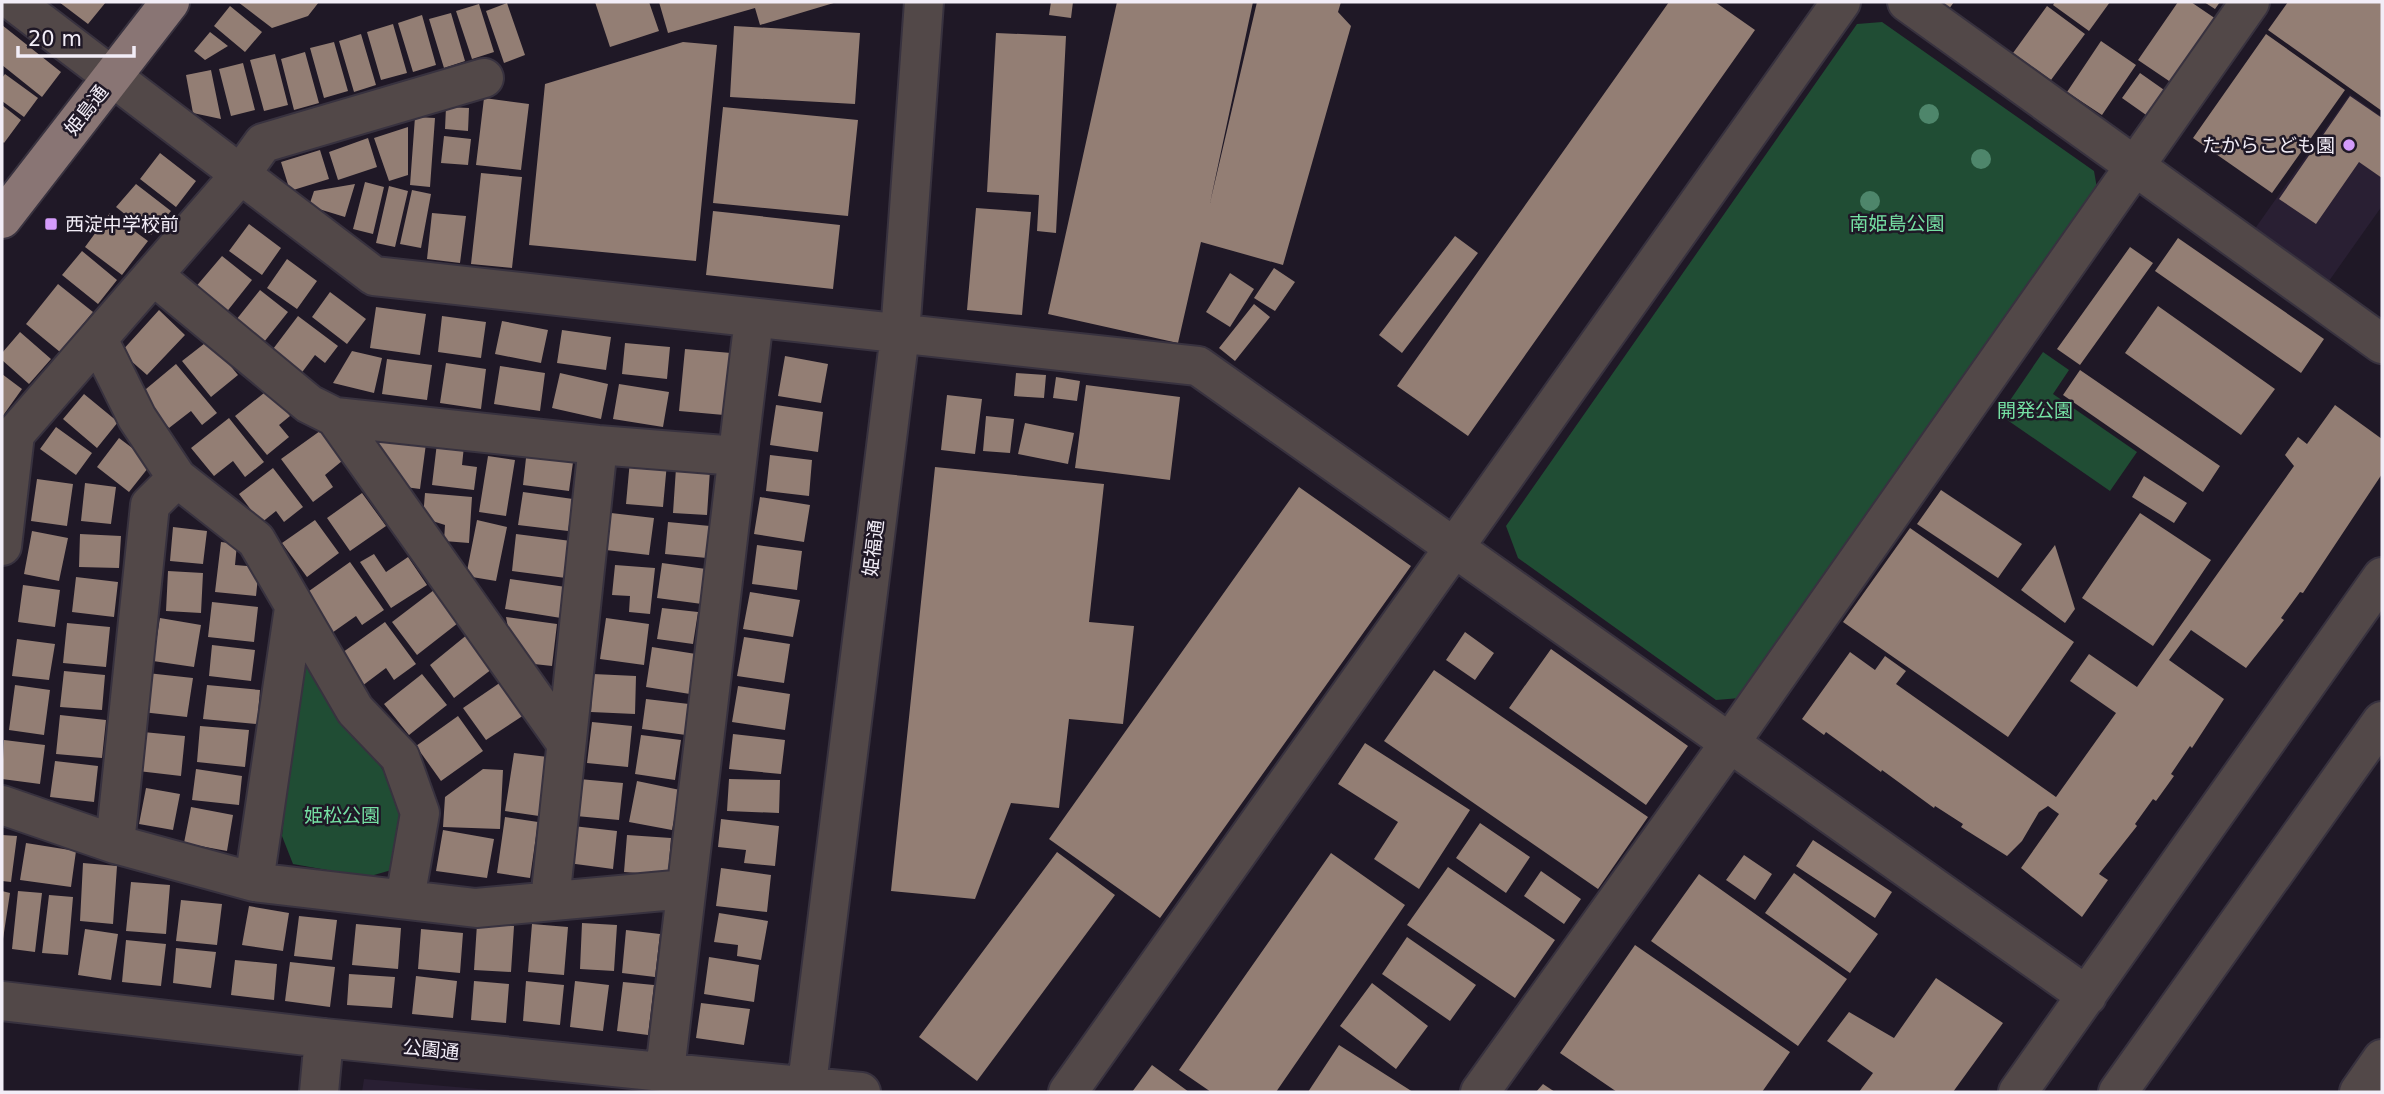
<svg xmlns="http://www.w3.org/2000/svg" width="2384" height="1094" font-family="'DejaVu Sans','Noto Sans JP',sans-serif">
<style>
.built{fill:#291f33}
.green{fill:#204d34}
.building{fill:#937e74}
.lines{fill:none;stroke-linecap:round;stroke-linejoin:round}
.minor-casing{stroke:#38323f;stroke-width:42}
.major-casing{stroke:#38323f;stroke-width:42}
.minor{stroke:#524848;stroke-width:38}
.major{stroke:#897574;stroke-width:38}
.tree{fill:#4e866b}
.poi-dot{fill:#d49cfb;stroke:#1f1826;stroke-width:2.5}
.labels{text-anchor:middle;stroke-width:5;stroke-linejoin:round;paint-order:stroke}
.street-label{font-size:19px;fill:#f2edf7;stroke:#1f1826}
.poi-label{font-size:19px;fill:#f2edf7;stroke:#1f1826;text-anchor:end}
.park-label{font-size:19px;fill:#75e0a3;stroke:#1f1826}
</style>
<rect width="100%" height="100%" fill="#1f1826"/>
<path class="built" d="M2350 94 2382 117V206L2329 281 2254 230Z
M364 1079 512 1092H362Z"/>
<path class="green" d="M1882 22 2094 171 2098 194 1740 698 1716 700 1518 558 1506 526 1857 24Z
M2043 352 2069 370 2053 394 2137 452 2110 491 2000 415Z
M299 659H314L397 793 401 818 395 869 367 877 293 864 282 836Z"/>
<path class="building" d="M59 2H106L88 24Z
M238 2H319L308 16 272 28Z
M595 2H649L659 31 610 47Z
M659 2H837L760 25 755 8 668 33Z
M1051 2H1073L1071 18 1049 15Z
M1117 2H1253L1210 203 1257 2H1341L1338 12 1351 26 1283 265 1201 242 1178 343 1048 314Z
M1669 2H1715L1755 30 1468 436 1397 386Z
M1931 2H1954L1946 13Z
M2055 2H2110L2089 31 2053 5Z
M2178 2H2191L2216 19 2172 83 2138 60Z
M2204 2H2220L2215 9Z
M2288 2H2382V111L2268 30Z
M507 3 525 55 504 63 486 11Z
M479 4 494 52 472 59 456 11Z
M230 6 262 32 245 52 214 26Z
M2047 6 2085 34 2051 80 2013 53Z
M451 13 465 61 444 68 429 19Z
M422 15 436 65 413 72 398 23Z
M393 24 407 73 381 80 367 32Z
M2 25 61 72 42 97 2 65Z
M734 26 860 33 855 104 730 97Z
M210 32 228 46 205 60 194 51Z
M996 33 1066 36 1056 233 1037 231 1039 195 987 192Z
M361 34 376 85 354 92 339 41Z
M2266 34 2345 90 2272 193 2193 138Z
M2101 41 2136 65 2102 115 2067 92Z
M334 42 348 91 324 98 310 48Z
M683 42 717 45 696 261 529 245 545 84Z
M305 52 319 103 294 110 281 59Z
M275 54 288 105 264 111 250 60Z
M243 63 255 110 231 116 219 69Z
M211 70 221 119 193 113 186 75Z
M2140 73 2167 92 2149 117 2122 98Z
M5 74 38 98 24 117 2 101V78Z
M2350 96 2382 118V178L2359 162 2316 224 2279 199Z
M484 98 529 104 521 170 476 165Z
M2 105 21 120 4 143 2 141Z
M446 107 469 108 468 131 445 129Z
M723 107 858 120 848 216 713 203Z
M415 117 435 118 430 187 410 185Z
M408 127V175L389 181 374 138Z
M444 136 471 139 468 165 441 163Z
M368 138 377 167 338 180 329 152Z
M320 150 329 179 290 191 281 162Z
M160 153 196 181 176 207 140 179Z
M481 173 522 177 512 268 471 264Z
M365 182 384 187 373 234 353 229Z
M136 184 171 211 151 235 116 207Z
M355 184 345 217 309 206 314 191Z
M389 186 408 191 395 247 376 243Z
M412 190 431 194 421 248 400 244Z
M976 208 1031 212 1022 315 967 310Z
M713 211 840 225 833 289 706 275Z
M110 213 148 241 122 275 85 247Z
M432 213 466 216 460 263 427 259Z
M249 224 281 248 262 275 229 251Z
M1455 236 1478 253 1402 353 1379 335Z
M2178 238 2324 339 2301 373 2155 271Z
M2130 247 2153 263 2080 365 2057 349Z
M82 251 117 280 98 304 62 275Z
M222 256 252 280 225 314 194 289Z
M287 259 317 281 297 309 267 288Z
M1274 268 1295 282 1275 311 1254 298Z
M1230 273 1254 289 1230 327 1206 312Z
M58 284 93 312 60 352 26 324Z
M260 290 288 312 264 342 236 320Z
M330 292 366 319 347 344 312 317Z
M1254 304 1270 317 1235 361 1219 348Z
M2158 306 2275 389 2241 435 2125 353Z
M376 307 426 314 420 355 370 348Z
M159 310 185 335 147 375 121 352Z
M298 316 338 346 325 363 315 355 300 375 270 353Z
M442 316 486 322 481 358 438 352Z
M502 321 548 330 541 363 495 354Z
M562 330 611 337 606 370 557 363Z
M20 332 51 359 29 384 2 360V353Z
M209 340 238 375 211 397 182 361Z
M625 343 670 347 667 379 622 374Z
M685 349 731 353 724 415 679 411Z
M352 351 382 358 374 393 333 383Z
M785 356 828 364 821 403 778 396Z
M387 359 432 365 427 400 382 394Z
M446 363 486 369 481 409 440 403Z
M176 364 217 413 202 425 191 411 169 428 140 394Z
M500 366 545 373 540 411 494 404Z
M2080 370 2220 466 2203 492 2063 395Z
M560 373 608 384 601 419 552 408Z
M1016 373 1046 375 1044 398 1014 396Z
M2 374 22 389 2 417Z
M1056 377 1080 381 1077 401 1053 398Z
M619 384 669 392 663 427 613 419Z
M1086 385 1180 397 1170 480 1075 468Z
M269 389 290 416 279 425 289 437 267 455 235 416Z
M84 394 118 422 97 448 63 419Z
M947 395 982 399 975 454 941 450Z
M776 405 823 412 818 452 770 445Z
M2335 405 2382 439V474L2303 593 2300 592 2281 618 2284 620 2246 668 2191 630 2169 660 2224 699 2192 748 2190 746 2171 774 2174 776 2156 801 2153 799 2135 824 2137 826 2099 874 2108 880 2082 917 2021 868 2059 814 2048 806 2039 812 2022 841 2007 856 1961 827 1963 824 1935 806 1934 808 1882 770 1881 772 1826 732 1824 735 1802 719 1850 652 1875 670 1885 656 1906 671 1896 684 2056 797 2116 713 2070 681 2089 654 2137 687 2294 466 2285 455 2298 437 2307 444Z
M986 416 1014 419 1010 453 983 451Z
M229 418 264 462 245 477 233 461 214 476 191 448Z
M1025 423 1074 433 1068 464 1018 454Z
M56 427 92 453 76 475 40 449Z
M377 430 427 436 420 489 405 487 373 452Z
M320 431 342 461 325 475 333 487 313 502 281 459Z
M119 438 152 463 129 492 97 467Z
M437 443 464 446 462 465 477 467 474 490 432 485Z
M527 449 574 455 569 491 523 485Z
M770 455 812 460 809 496 766 491Z
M488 456 515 460 506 516 479 512Z
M630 460 667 463 663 507 626 504Z
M935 467 1104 484 1089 622 1134 626 1123 724 1069 719 1059 808 1011 803 975 899 891 891Z
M273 468 303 507 284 522 276 511 261 523 239 494Z
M676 468 710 470 707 515 673 513Z
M2144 476 2187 503 2174 523 2132 497Z
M37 479 73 484 67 526 31 521Z
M85 483 116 487 111 524 81 521Z
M1299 487 1411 566 1160 918 1049 839Z
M1941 490 2022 544 1998 578 1917 524Z
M523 492 573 499 568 531 518 525Z
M362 493 386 526 350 551 327 518Z
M425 493 472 497 469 543 444 541 445 525 423 518Z
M760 497 810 505 804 542 754 534Z
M611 513 654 518 649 555 606 550Z
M2140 513 2211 560 2153 646 2082 598Z
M315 520 339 553 307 577 282 543Z
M477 520 507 527 496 581 466 576Z
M668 522 710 526 707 558 665 554Z
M173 527 207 531 203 564 170 561Z
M1910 528 2074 642 2008 737 1843 622Z
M32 531 68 538 59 581 24 574Z
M80 534 121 536 119 568 79 567Z
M516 534 571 541 566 578 512 571Z
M221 542 237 544 235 565 259 567 256 596 215 592Z
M757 545 802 551 797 590 752 584Z
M2055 545 2075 609 2065 623 2021 590Z
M374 554 386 572 408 557 427 585 391 608 360 562Z
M350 562 384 610 362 625 356 616 329 635 302 596Z
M662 563 706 569 702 604 657 598Z
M615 565 655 568 650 614 629 612 630 596 612 595Z
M168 571 203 573 201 613 166 611Z
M76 577 118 582 114 617 72 612Z
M510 579 566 587 561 618 505 609Z
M23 585 60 590 55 627 18 622Z
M434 590 458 623 417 655 392 622Z
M750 592 800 600 793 637 743 629Z
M212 602 258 607 254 642 208 637Z
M662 608 698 612 693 644 657 639Z
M506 617 557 624 552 666 534 664 509 633Z
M160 618 201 625 194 667 153 661Z
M606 618 649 624 644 665 600 659Z
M385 622 416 664 394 680 386 668 362 686 339 655Z
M67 623 110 627 106 667 63 663Z
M1465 632 1494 653 1475 680 1446 660Z
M468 634 492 669 454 698 430 665Z
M744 637 790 644 784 683 737 676Z
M17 639 55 644 49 680 12 676Z
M212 645 255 650 251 681 209 676Z
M652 647 696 654 690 694 646 687Z
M1551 649 1688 746 1646 805 1509 708Z
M1434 670 1648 817 1598 889 1384 741Z
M64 671 105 675 102 710 60 707Z
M147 673 193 678 187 717 142 712Z
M422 674 447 705 409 735 384 704Z
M593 674 636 676 635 714 591 712Z
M501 682 524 715 486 740 463 708Z
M15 685 50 690 44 735 9 730Z
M207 685 260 690 257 724 203 719Z
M738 686 790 694 785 730 732 722Z
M646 699 689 704 686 735 642 729Z
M60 715 106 720 102 758 56 754Z
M458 716 483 751 441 781 416 746Z
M592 722 632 726 628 767 587 763Z
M200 726 249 730 245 767 197 762Z
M143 732 185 736 181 776 138 771Z
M733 734 785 740 781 774 729 769Z
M641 735 681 740 675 780 635 774Z
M4 740 45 745 40 784 2 779Z
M1365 743 1470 810 1419 889 1374 859 1398 822 1338 784Z
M514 753 548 757 539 816 505 811Z
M55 761 98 766 94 802 50 797Z
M196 769 242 776 239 805 192 800Z
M483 769 503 770 500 829 443 827 445 797Z
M579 779 623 783 619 820 576 816Z
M729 779 780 780 779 813 727 811Z
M637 781 680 790 672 830 629 822Z
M146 788 180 794 173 830 139 824Z
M191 807 233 815 227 851 184 843Z
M505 817 538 822 530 878 497 873Z
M721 819 779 826 775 866 744 863 746 850 718 847Z
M1480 823 1530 857 1506 893 1456 858Z
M573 826 617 831 613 869 568 863Z
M443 830 494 839 487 878 436 871Z
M2 835 17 836 11 882 2 881Z
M627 835 671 838 668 875 624 872Z
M1813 840 1892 892 1875 918 1796 866Z
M26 843 76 851 71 887 20 880Z
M1057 852 1115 895 977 1081 919 1037Z
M1331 853 1405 905 1276 1092H1211L1179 1070Z
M1744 855 1772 874 1755 900 1726 880Z
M83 863 117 866 113 924 80 921Z
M1448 867 1555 940 1515 998 1407 925Z
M721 868 771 875 767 912 716 906Z
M1541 871 1581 899 1564 924 1524 896Z
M1794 873 1878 934 1850 973 1765 913Z
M1699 874 1847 979 1798 1046 1651 941Z
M131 882 170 885 166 934 126 931Z
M2 891 10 893 3 939H2Z
M18 891 42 893 35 952 12 949Z
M49 895 73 897 68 955 42 953Z
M181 900 222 904 217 945 176 941Z
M249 906 289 913 283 951 242 945Z
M719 913 768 921 761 960 737 956 738 945 714 942Z
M299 916 337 920 332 960 294 956Z
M582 923 617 925 614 971 580 969Z
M356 924 401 928 398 969 352 965Z
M477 924 514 926 511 972 474 970Z
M532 924 568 927 564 975 528 972Z
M85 929 118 934 111 980 78 975Z
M421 929 463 933 460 973 418 969Z
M626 930 660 934 655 977 622 973Z
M1407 937 1476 985 1450 1021 1382 974Z
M126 940 166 944 161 986 122 982Z
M1635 945 1790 1052 1762 1092H1617L1560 1053Z
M176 948 216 952 211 988 173 983Z
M709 957 759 965 754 1002 704 994Z
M235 960 277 964 274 1000 231 995Z
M290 962 335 967 330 1007 285 1001Z
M349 974 395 977 392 1008 347 1005Z
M416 976 457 981 453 1018 412 1014Z
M1936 978 2003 1023 1953 1092H1859L1873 1073 1827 1041 1849 1012 1894 1038Z
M474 981 509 984 506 1023 471 1020Z
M526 981 564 985 560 1025 523 1021Z
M575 981 609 985 603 1031 570 1027Z
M623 982 654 985 648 1035 617 1031Z
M1372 983 1428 1026 1396 1069 1340 1026Z
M701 1003 750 1009 744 1045 696 1038Z
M1339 1045 1413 1092H1308Z
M1152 1065 1189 1092H1132Z
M1543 1084 1555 1092H1536Z"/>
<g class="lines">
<g class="minor-casing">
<path id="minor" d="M14 2 374 276 1198 366 2087 996
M1907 2 2382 344
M153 275 309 404 335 417 598 445 737 456
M98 339 137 418 177 478 256 540 355 710 400 757 420 813 405 899
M335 417 566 743
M2 546 15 434 240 175 263 143 484 78
M2 805 115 844 254 882 476 908 686 889
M115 844 150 505 177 478
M254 882 294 608
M550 901 598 445
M2 1001 324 1038 861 1092
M665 1071 754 318
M319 1092 324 1038
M806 1092 900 334 924 2
M1068 1092 1841 2
M1480 1092 1729 744 2250 2
M2018 1092 2382 577
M2118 1092 2382 721
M2359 1092 2382 1059"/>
</g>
<g class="major-casing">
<path id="major" d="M2 219 170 2"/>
</g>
<use href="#minor" class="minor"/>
<use href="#major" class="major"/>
</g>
<g class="tree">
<circle cx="1929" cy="114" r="10"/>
<circle cx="1981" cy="159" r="10"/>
<circle cx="1870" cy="201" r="10"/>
</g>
<g class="poi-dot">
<circle cx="2349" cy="145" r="7"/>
<rect x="44" y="217" width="14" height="14" rx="3.5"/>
</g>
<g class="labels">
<g class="street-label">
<text transform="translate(86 110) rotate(-52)" y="7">姫島通</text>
<text transform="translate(873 548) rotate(-83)" y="7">姫福通</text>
<text transform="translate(431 1049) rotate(6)" y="7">公園通</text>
</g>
<g class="poi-label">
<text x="2335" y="152">たからこども園</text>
<text x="65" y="231" text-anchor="start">西淀中学校前</text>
</g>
<g class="park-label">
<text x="1897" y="230">南姫島公園</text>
<text x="2035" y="417">開発公園</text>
<text x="342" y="822">姫松公園</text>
</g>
</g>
<rect width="2384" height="1094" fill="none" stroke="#f2edf7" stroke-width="7"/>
<path d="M18 46v10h116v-10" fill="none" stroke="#f2edf7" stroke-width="3.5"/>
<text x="28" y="46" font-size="21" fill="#f2edf7" stroke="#1f1826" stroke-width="5" paint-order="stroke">20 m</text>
</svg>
